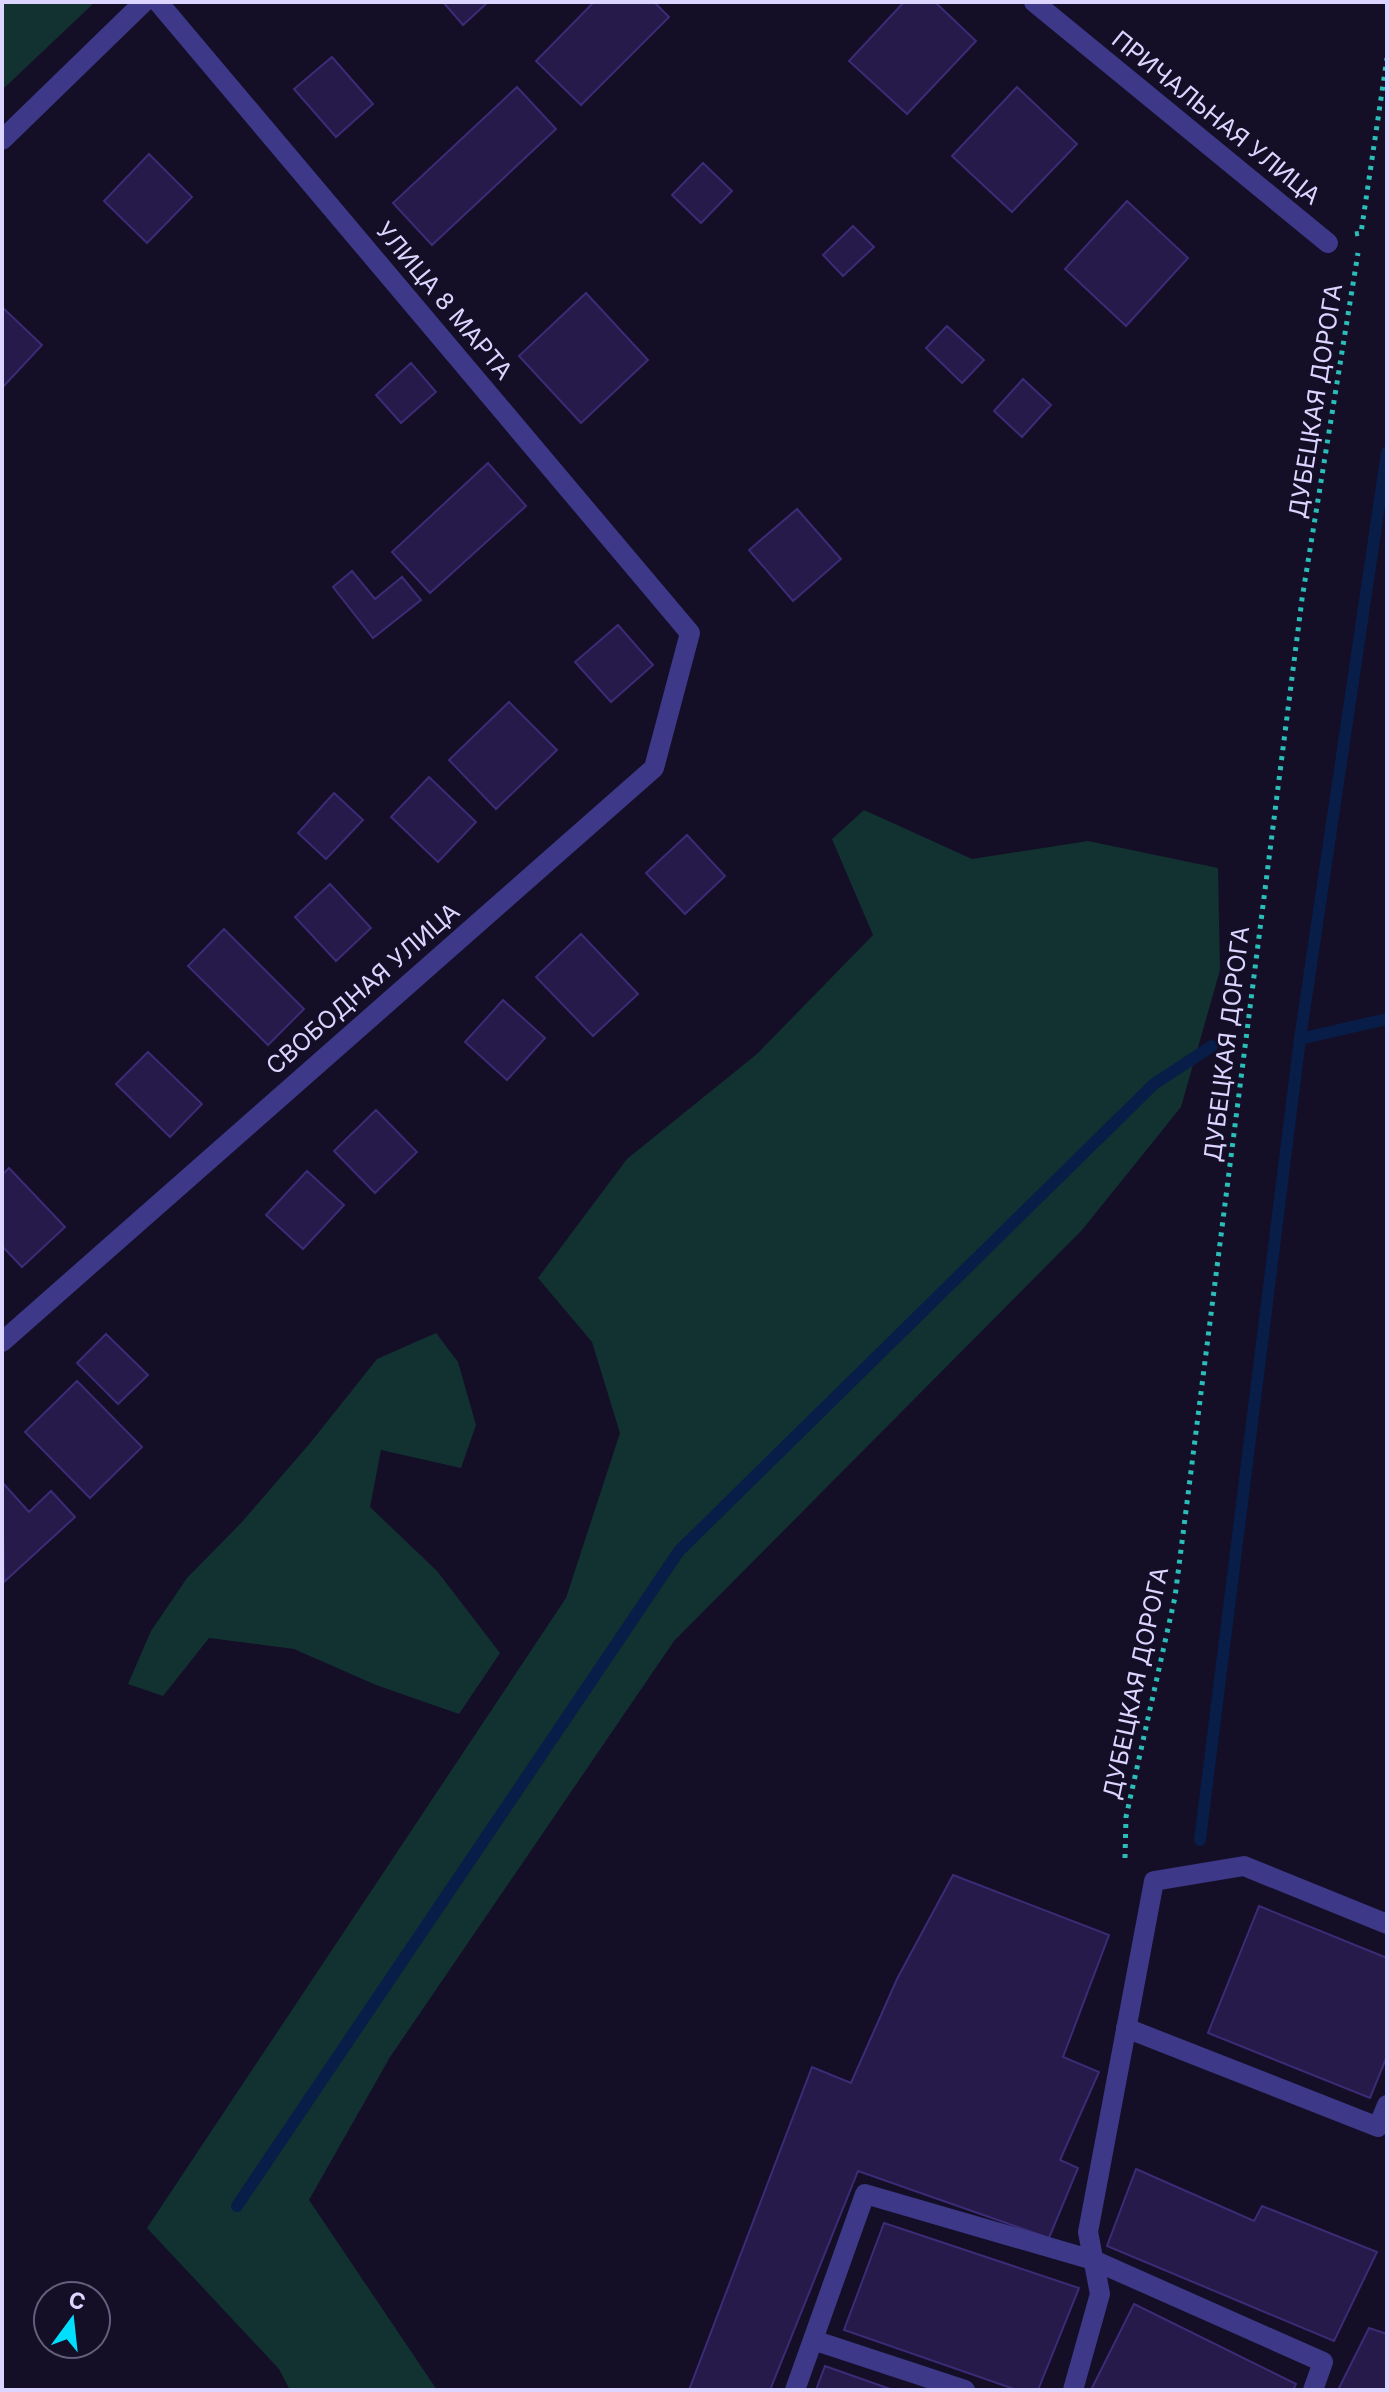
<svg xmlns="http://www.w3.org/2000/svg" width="1389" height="2392" font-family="Inter,sans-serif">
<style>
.green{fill:#113231}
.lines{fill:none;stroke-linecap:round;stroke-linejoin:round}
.stream{stroke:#081d47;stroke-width:12}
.building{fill:#251a49;stroke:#3c2b76;stroke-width:2}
.path{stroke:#2bbdb8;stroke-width:5;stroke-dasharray:4 6;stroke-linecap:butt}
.lane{stroke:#3d3888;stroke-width:20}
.street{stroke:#3d3888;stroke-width:20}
.labels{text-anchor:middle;stroke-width:6;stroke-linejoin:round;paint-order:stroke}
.street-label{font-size:24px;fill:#dbd5ff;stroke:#140f27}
</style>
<rect width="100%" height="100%" fill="#140f27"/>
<path class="green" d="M2 2H95L2 90Z
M864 810 972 859 1088 841 1218 868 1220 970 1181 1107 1082 1230 674 1641 390 2057 309 2200 437 2390H290L279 2369 147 2228 566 1598 620 1433 592 1342 538 1278 627 1159 757 1054 873 935 832 839Z
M436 1333 458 1362 476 1425 461 1468 381 1450 370 1507 437 1571 500 1653 459 1714 376 1685 294 1649 209 1638 163 1696 128 1684 151 1631 187 1578 241 1523 311 1442 377 1359Z"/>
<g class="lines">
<path class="stream" d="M1300 1039 1387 1019
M1200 1840 1300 1039 1387 452
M237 2206 679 1551 1154 1084 1212 1046"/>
</g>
<path class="building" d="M443 2H488L463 25Z
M594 2H654L669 17 581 105 536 61Z
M904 2H935L976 41 907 114 849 61Z
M332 57 373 104 336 137 294 89Z
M517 87 556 129 432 245 393 203Z
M1017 87 1077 144 1012 212 952 156Z
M149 154 192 197 147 243 104 201Z
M703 163 732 191 701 223 672 195Z
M1127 201 1188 258 1126 326 1065 269Z
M853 226 874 247 843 276 823 255Z
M586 293 648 360 581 423 519 356Z
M2 307 42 345 2 388Z
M947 326 984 360 962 383 926 348Z
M411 363 436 392 401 423 376 395Z
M1023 379 1051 405 1022 437 994 411Z
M488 463 526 506 430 593 392 552Z
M797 509 841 559 793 601 749 550Z
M352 571 375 599 402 577 421 600 373 638 333 587Z
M618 625 653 665 611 702 575 662Z
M509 702 557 750 496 809 449 760Z
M429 777 476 822 438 862 391 817Z
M334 793 363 820 326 859 298 833Z
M687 835 725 876 685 914 646 873Z
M330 884 371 928 336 961 295 917Z
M224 929 304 1009 268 1045 188 966Z
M581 934 638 994 593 1036 536 977Z
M503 1000 545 1038 507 1080 465 1042Z
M148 1052 202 1104 170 1137 116 1084Z
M376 1110 417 1152 375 1193 334 1151Z
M9 1168 65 1227 22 1267 2 1246V1175Z
M307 1171 344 1205 303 1249 266 1215Z
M106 1334 148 1375 118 1404 77 1363Z
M77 1381 142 1447 90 1498 25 1432Z
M2 1482 29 1512 51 1491 75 1517 4 1582Z
M953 1875 1109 1935 1063 2057 1099 2072 1060 2160 1078 2168 1049 2238 858 2171 770 2390H689L812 2067 851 2083 897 1979Z
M1259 1906 1387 1958V2056L1370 2098 1208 2033Z
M1136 2169 1254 2221 1262 2206 1377 2252 1334 2341 1107 2246Z
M884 2223 1079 2288 1038 2390H1017L844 2330Z
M1134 2304 1296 2384 1293 2390H1091Z
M1369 2328 1387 2334V2390H1338Z
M825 2366 893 2390H816Z"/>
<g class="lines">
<path class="path" d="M1355 234 1361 233 1387 58
M1125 1858 1126 1817 1175 1597 1302 599 1358 253"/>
<path class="lane" d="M1126 2028 1378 2127 1387 2105
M813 2340 965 2390
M795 2390 865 2194 1093 2260 1323 2362 1313 2390
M1073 2390 1100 2294 1088 2232 1154 1881 1244 1866 1387 1924"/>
<path class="street" d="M1034 2 1328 243
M2 140 144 2
M2 1342 654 768 690 633 158 2"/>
</g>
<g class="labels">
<g class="street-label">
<text transform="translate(1216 118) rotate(39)" y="8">ПРИЧАЛЬНАЯ УЛИЦА</text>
<text transform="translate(444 301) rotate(50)" y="8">УЛИЦА 8 МАРТА</text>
<text transform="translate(1316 401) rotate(-81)" y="8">ДУБЕЦКАЯ ДОРОГА</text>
<text transform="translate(363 989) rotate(-41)" y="8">СВОБОДНАЯ УЛИЦА</text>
<text transform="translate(1227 1044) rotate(-83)" y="8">ДУБЕЦКАЯ ДОРОГА</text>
<text transform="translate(1136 1683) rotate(-78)" y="8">ДУБЕЦКАЯ ДОРОГА</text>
</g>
</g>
<rect width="1389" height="2392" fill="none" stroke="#dbd5ff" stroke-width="8"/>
<g transform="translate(72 2320) rotate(15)"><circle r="38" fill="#140f27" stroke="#645e7d" stroke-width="2"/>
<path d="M0-6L14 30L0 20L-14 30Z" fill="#01dfff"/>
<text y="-12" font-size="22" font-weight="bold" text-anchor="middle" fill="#dbd5ff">С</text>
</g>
</svg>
